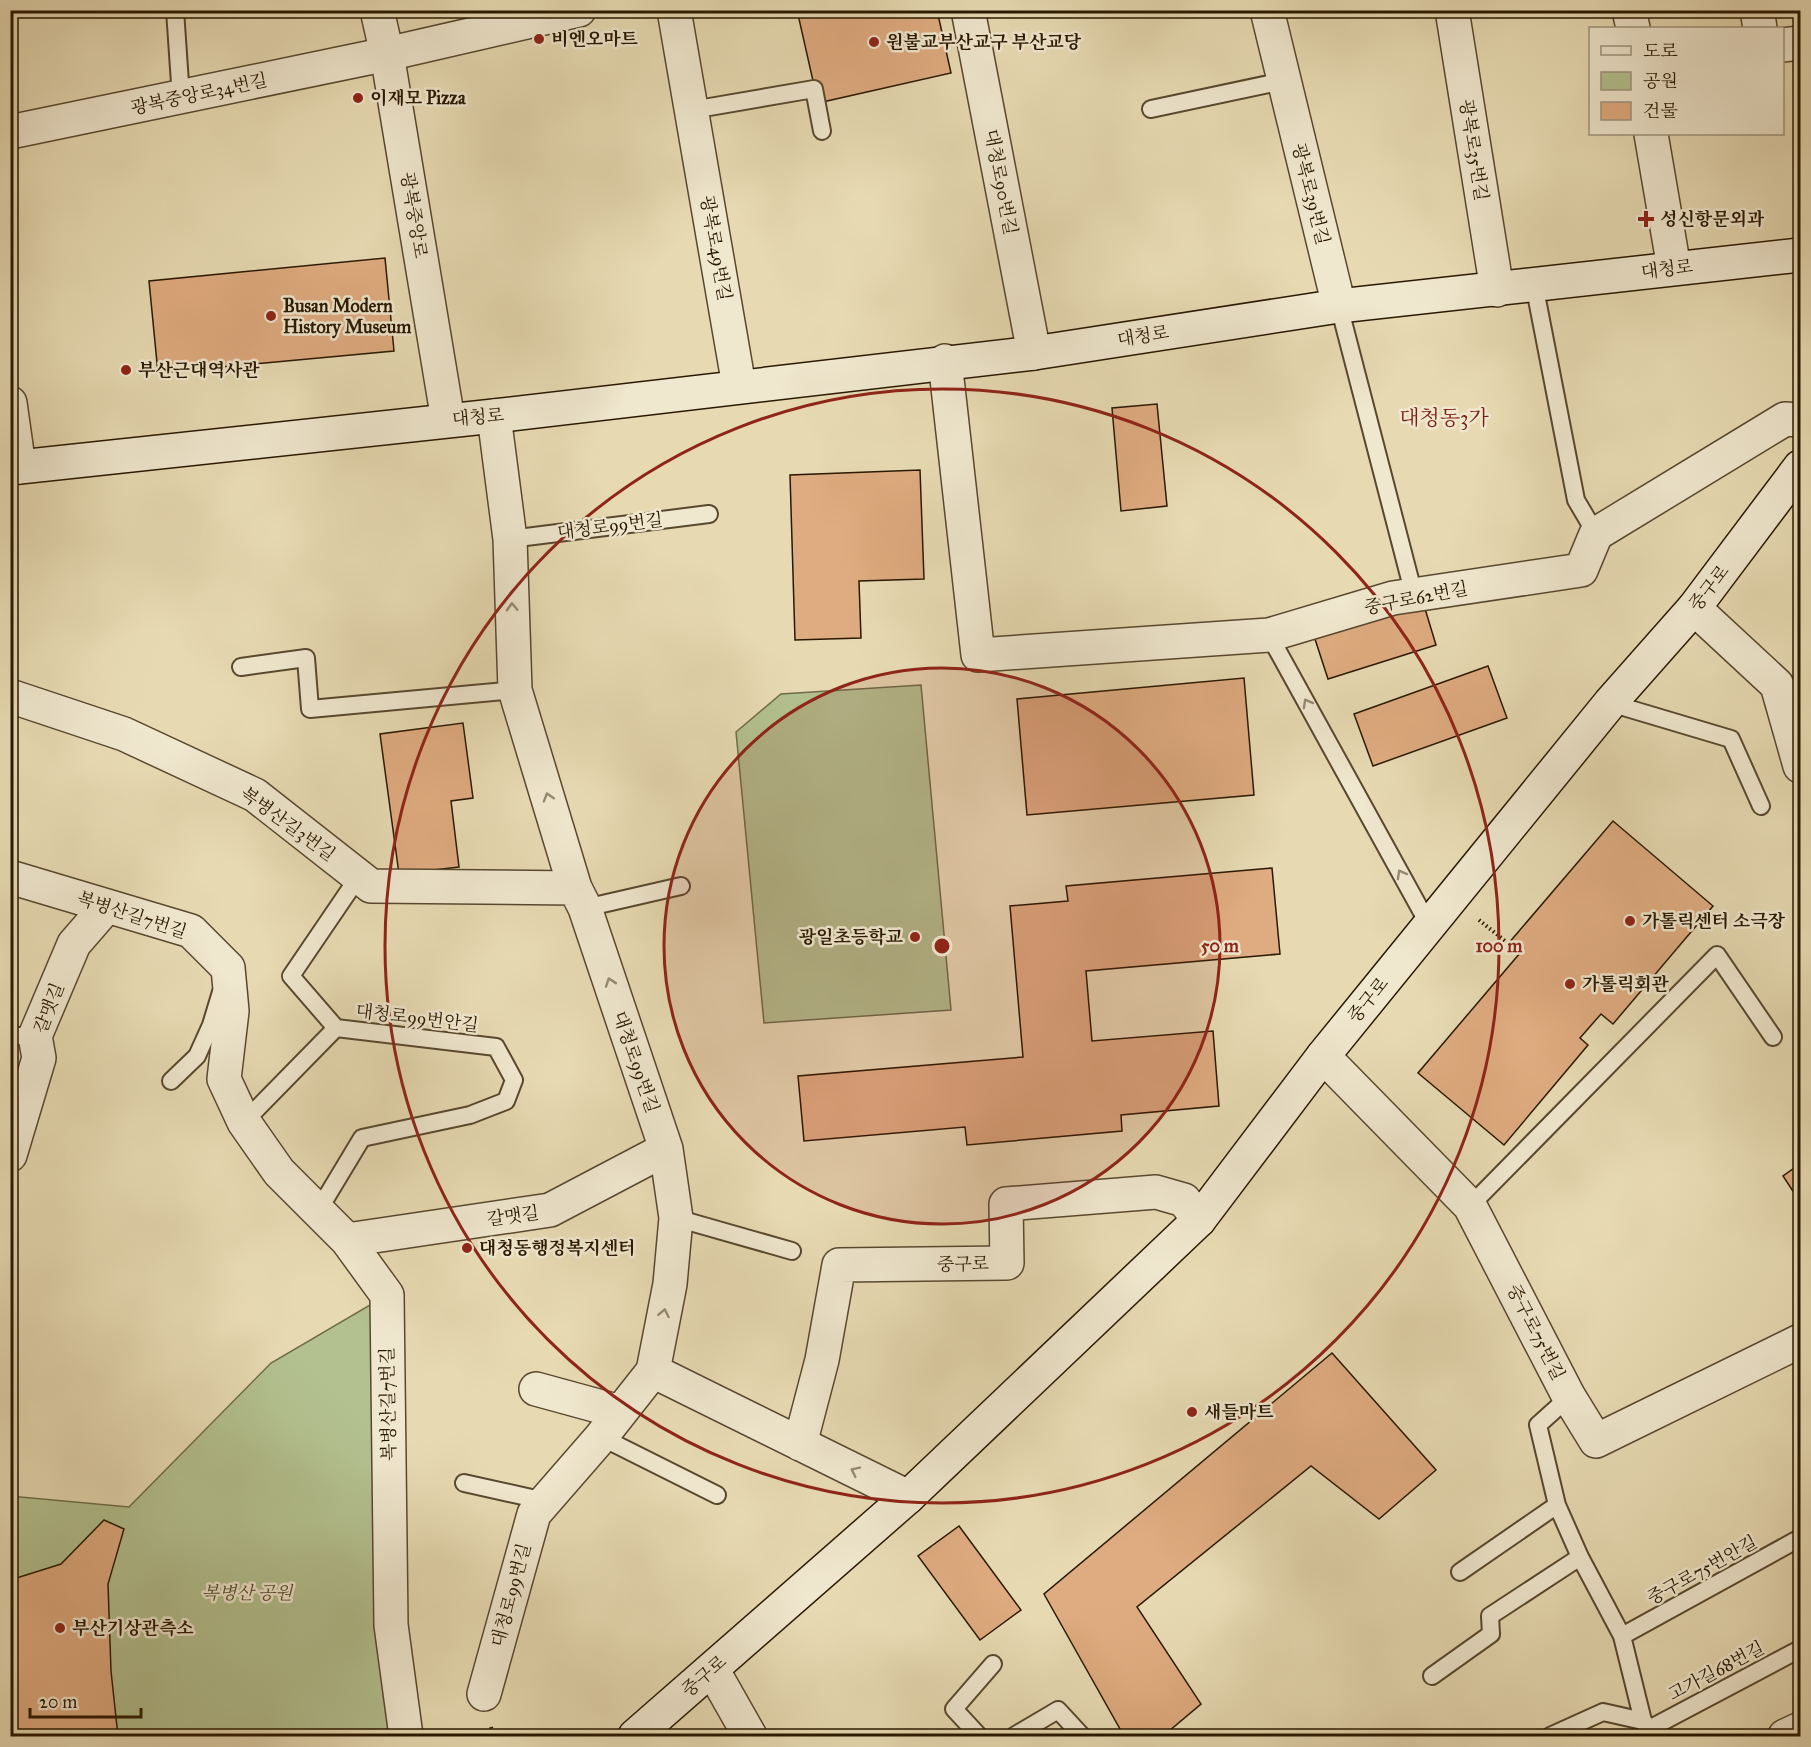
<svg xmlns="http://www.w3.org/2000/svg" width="1811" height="1747" font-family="'IM FELL Great Primer','Noto Serif KR',serif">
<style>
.green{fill:#b3c08f;stroke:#6e6c48;stroke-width:1.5}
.building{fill:#dfab80;stroke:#291801;stroke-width:1.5}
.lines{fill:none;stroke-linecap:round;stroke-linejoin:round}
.service-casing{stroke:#58482e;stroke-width:20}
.minor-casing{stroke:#58482e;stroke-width:36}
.tertiary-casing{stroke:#58482e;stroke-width:36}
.secondary-casing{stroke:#291801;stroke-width:36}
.path{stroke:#291801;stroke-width:4;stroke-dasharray:1.5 3;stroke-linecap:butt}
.service{stroke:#efe7ce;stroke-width:16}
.minor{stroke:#efe7ce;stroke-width:33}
.tertiary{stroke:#efe7ce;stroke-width:33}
.secondary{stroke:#efe7ce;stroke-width:33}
.oneway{stroke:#968a72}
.ring{fill:none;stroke:#8f2418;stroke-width:3}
.poi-dot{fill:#8f2418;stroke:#efe7ce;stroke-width:2}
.labels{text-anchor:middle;stroke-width:5;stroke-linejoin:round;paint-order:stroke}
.poi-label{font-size:18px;font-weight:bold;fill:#291801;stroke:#efe7ce;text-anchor:start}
.street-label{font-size:18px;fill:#291801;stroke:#efe7ce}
.park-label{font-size:18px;font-style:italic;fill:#524a2c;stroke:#efe7ce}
.quarter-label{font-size:21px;fill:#7a1f14;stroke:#efe7ce}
.centre{fill:#8f2418;stroke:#efe7ce;stroke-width:3}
.ring-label{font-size:18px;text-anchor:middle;font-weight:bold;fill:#8f2418;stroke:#efe7ce;stroke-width:5;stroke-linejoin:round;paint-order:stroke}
</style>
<rect width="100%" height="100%" fill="#e7dab3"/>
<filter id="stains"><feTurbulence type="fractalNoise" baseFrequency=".00333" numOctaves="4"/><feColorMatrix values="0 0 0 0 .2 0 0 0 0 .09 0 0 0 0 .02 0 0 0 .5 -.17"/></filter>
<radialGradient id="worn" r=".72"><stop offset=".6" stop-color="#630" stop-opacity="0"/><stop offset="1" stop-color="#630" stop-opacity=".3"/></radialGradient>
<path class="green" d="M921 685 951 1010 764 1023 736 732 781 694Z
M387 1295 406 1736H11L10 1496 129 1507 271 1363Z"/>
<path class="building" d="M797 10H937L951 73 818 103Z
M385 258 394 351 158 373 149 281Z
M1157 404 1167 506 1121 511 1112 408Z
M920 470 924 579 859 581 861 638 795 640 790 475Z
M1423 602 1436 645 1328 679 1314 636Z
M1488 666 1507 718 1373 766 1354 714Z
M1244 678 1254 795 1027 815 1017 699Z
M463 723 473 798 451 801 459 867 399 874 380 734Z
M1613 821 1713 906 1613 1024 1601 1014 1580 1038 1588 1045 1504 1145 1418 1073 1520 953 1508 944Z
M1272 868 1280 954 1086 971 1092 1041 1213 1031 1219 1106 1121 1115 1122 1131 967 1145 965 1127 804 1141 798 1076 1023 1057 1010 906 1068 901 1066 886Z
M1800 1164V1202L1783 1176Z
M1332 1353 1436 1470 1379 1519 1311 1466 1137 1607 1201 1704 1163 1736H1124L1044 1594Z
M104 1520 124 1529 108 1584 111 1671 118 1736H10V1580L61 1564Z
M959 1526 1021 1610 980 1640 918 1556Z"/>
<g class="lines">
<g class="service-casing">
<path id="service" d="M175 10 181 98
M1151 109 1283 81
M692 110 814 89 822 131
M1534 284 1576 500 1596 534
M1339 306 1414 595
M510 539 709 514
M1269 635 1429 925
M241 667 306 658 310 709 515 690
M1610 703 1731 739 1761 806
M585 908 681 886
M10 1036H35
M171 1081 197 1056 211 1025 221 992
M244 1122 336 1028
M1470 1206 1717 955 1773 1037
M318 1211 362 1138 470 1115 506 1101 514 1080 496 1047 336 1028 291 976 359 876
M676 1218 792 1251
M1569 1397 1538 1425 1557 1505 1580 1557 1622 1636 1643 1721
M601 1437 717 1495
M464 1483 545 1501
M1460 1572 1557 1505
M1622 1636 1800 1538
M1432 1676 1491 1634 1490 1616 1580 1557
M1649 1729 1800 1649
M979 1736 954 1709 993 1664
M1014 1736 1058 1710 1082 1736
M1550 1736 1603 1712 1643 1721 1649 1728"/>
</g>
<g class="minor-casing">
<path id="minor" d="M674 10 739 386
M968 10 1034 353
M1267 10 1339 306
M1452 10 1497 290
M1629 10 1633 28
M1757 10 1760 28
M1782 45 1800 43
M10 132 387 54 579 10
M1651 134 1674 268
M945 361 978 655 1269 635 1393 598 1581 570 1596 534 1785 419 1800 420
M10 403 19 467
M1694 608 1777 685 1800 766
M10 696 124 734 255 795 371 886 575 888
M10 877 191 931 228 968 232 1011 224 1079 244 1122 279 1172 347 1240 387 1295 391 1625 406 1736
M1323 1056 1470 1206 1569 1397 1596 1441 1800 1341
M10 1155 39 1058 35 1036 74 944 107 906
M347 1240 550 1210 666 1149
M653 1371 908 1497
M536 1389 620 1412
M800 1444 822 1360 839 1265 1007 1263 1006 1204 1156 1192 1184 1200 1199 1220
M712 1669 750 1736
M484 1694 534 1514 601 1437 653 1371 670 1284 676 1218 666 1149 585 908 575 888 515 690 510 539 494 416
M1785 1736 1800 1729"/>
</g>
<g class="tertiary-casing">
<path id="tertiary" d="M377 10 387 54 448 420"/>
</g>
<g class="secondary-casing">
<path id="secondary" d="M10 468 494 416 1034 353 1339 306 1800 255
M635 1736 908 1497 1199 1220 1323 1056 1610 703 1694 608 1800 467"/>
</g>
<path class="path" d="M1479 920 1520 953
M491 1727 493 1736"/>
<use href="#service" class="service"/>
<use href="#minor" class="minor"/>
<use href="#tertiary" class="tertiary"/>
<use href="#secondary" class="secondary"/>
</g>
<defs><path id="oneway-chevron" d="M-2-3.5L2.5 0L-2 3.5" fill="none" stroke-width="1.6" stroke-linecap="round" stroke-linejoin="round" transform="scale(1.5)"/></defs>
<g class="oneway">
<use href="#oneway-chevron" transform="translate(512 607) rotate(-92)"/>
<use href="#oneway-chevron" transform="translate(1307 703) rotate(-119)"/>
<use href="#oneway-chevron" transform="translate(548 797) rotate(-107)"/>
<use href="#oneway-chevron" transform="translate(1401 874) rotate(-119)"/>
<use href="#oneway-chevron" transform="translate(610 982) rotate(-109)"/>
<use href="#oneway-chevron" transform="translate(664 1313) rotate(-79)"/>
<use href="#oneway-chevron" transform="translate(855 1471) rotate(-154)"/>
</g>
<circle cx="942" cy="946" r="278" fill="#8f2418" fill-opacity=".12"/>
<g class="ring">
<circle cx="942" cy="946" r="278"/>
<circle cx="942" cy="946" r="557"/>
</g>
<g class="poi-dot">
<circle cx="539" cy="39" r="6"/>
<circle cx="874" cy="42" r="6"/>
<circle cx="358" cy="98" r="6"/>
<path d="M1643 210h6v6h6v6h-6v6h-6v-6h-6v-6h6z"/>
<circle cx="271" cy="316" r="6"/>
<circle cx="126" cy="370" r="6"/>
<circle cx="1630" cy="921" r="6"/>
<circle cx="915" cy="937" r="6"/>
<circle cx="1570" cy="984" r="6"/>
<circle cx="467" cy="1248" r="6"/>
<circle cx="1192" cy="1412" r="6"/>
<circle cx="60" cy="1628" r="6"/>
</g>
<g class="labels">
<g class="poi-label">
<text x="551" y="45">비엔오마트</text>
<text x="886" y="48">원불교부산교구 부산교당</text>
<text x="370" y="104">이재모 Pizza</text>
<text x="1660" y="225">성신항문외과</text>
<text x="283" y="312">Busan Modern<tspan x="283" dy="21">History Museum</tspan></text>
<text x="138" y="376">부산근대역사관</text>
<text x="1642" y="927">가톨릭센터 소극장</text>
<text x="903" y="943" text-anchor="end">광일초등학교</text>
<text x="1582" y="990">가톨릭회관</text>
<text x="479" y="1254">대청동행정복지센터</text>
<text x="1204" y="1418">새들마트</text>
<text x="72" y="1634">부산기상관측소</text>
</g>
<g class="street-label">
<text transform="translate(199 94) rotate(-12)" y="6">광복중앙로34번길</text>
<text transform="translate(1474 150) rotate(81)" y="6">광복로35번길</text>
<text transform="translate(1001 182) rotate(79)" y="6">대청로90번길</text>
<text transform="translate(1311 194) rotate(76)" y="6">광복로39번길</text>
<text transform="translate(414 215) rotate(81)" y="6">광복중앙로</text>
<text transform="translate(716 248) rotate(80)" y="6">광복로49번길</text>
<text transform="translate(1667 269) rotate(-7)" y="6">대청로</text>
<text transform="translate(1143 336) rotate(-9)" y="6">대청로</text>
<text transform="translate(478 417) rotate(-5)" y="6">대청로</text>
<text transform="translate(610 526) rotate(-7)" y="6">대청로99번길</text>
<text transform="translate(1709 588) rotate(-52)" y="6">중구로</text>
<text transform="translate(1416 598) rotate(-11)" y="6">중구로62번길</text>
<text transform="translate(288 824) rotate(36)" y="6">복병산길3번길</text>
<text transform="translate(132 915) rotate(18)" y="6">복병산길7번길</text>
<text transform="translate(1368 1000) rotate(-51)" y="6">중구로</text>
<text transform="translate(49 1008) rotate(-69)" y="6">갈맷길</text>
<text transform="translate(417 1018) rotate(7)" y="6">대청로99번안길</text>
<text transform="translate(636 1062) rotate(71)" y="6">대청로99번길</text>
<text transform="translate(513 1216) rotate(-8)" y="6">갈맷길</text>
<text transform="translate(963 1264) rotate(-1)" y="6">중구로</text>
<text transform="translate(1536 1332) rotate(63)" y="6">중구로75번길</text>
<text transform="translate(388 1404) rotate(-91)" y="6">복병산길7번길</text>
<text transform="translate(1702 1570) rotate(-29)" y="6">중구로75번안길</text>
<text transform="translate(511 1595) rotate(-75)" y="6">대청로99번길</text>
<text transform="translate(1716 1671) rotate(-28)" y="6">고가길68번길</text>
<text transform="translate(704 1676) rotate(-41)" y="6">중구로</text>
</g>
<g class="park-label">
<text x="247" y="1599">복병산 공원</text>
</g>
<g class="quarter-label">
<text x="1444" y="425">대청동3가</text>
</g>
</g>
<circle cx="942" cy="946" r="9" class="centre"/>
<g class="ring-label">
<text x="1220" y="952">50 m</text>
<text x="1499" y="952">100 m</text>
</g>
<rect width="1811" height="1747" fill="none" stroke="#e7dab3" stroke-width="36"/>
<rect x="12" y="12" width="1787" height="1723" fill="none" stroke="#291801" stroke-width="3"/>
<rect x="18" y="18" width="1775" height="1711" fill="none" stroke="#291801" stroke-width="1.5"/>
<rect x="1589" y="27" width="195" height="108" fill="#efe7ce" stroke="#a0947c" stroke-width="1.5"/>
<rect x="1601" y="46" width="30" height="9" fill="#efe7ce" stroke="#a0947c" stroke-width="1.5"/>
<text x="1643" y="57" font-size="18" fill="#291801">도로</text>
<rect x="1601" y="72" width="30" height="18" fill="#b3c08f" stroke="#a0947c" stroke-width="1.5"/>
<text x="1643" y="87" font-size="18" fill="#291801">공원</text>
<rect x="1601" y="102" width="30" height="18" fill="#dfab80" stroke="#a0947c" stroke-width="1.5"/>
<text x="1643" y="117" font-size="18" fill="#291801">건물</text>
<path d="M30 1708v9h111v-9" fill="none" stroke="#291801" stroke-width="3"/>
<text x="39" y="1708" font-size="18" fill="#291801" stroke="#efe7ce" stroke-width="4.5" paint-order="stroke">20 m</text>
<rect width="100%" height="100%" filter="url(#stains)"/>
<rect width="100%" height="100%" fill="url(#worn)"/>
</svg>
